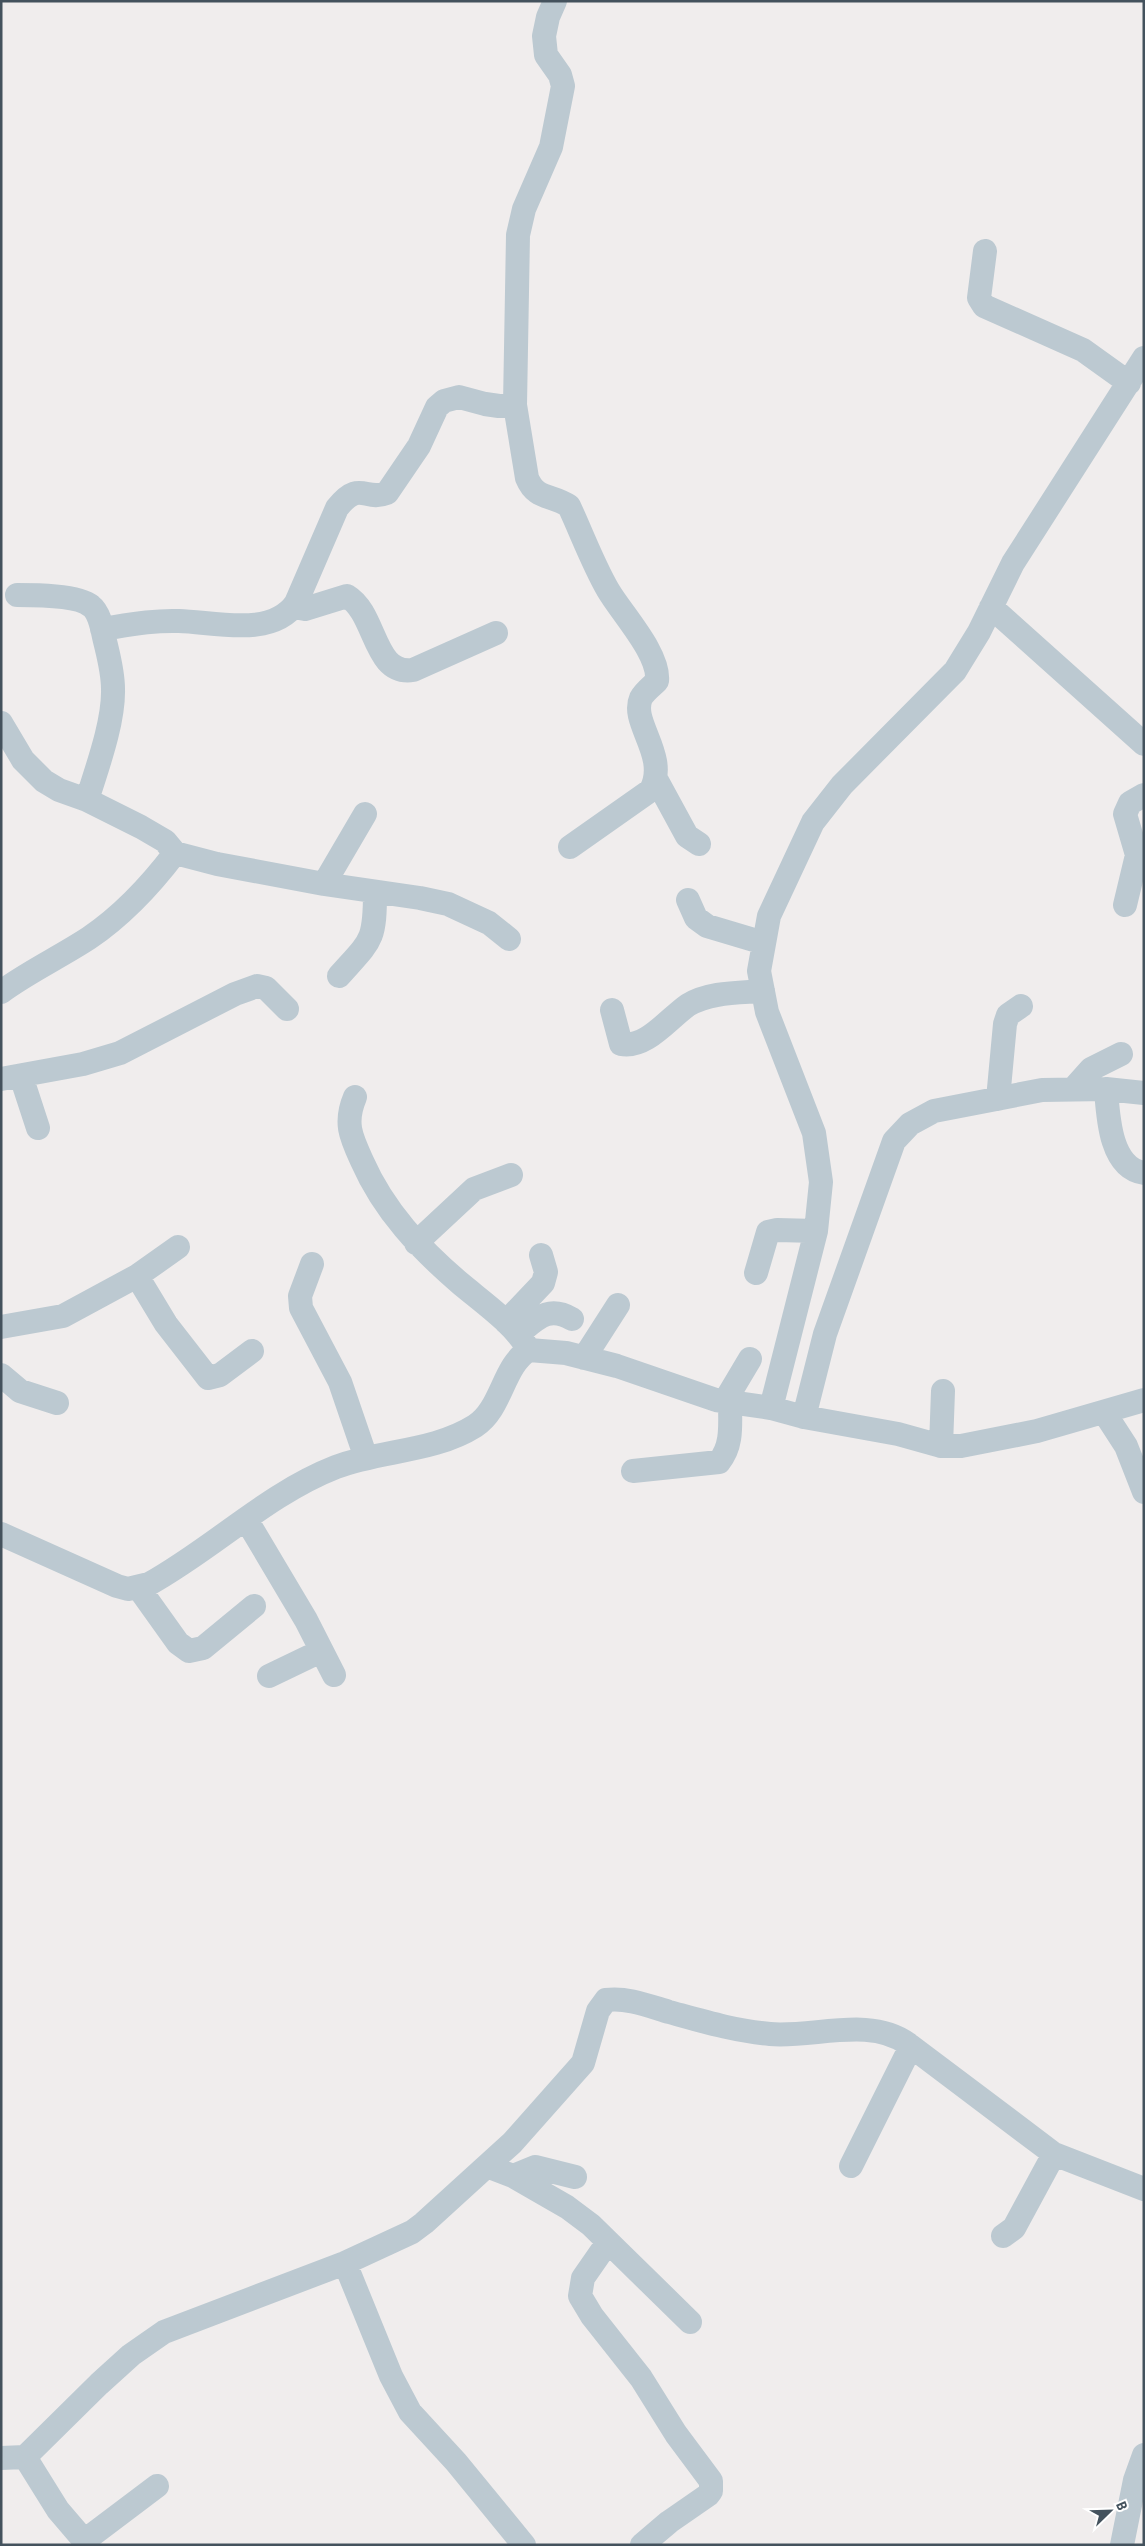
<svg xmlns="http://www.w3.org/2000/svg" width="1145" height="2546" font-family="'Roboto Condensed',sans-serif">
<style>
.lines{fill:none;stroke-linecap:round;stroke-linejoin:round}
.minor{stroke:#bcc9d1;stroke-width:24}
</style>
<rect width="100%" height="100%" fill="#f0eded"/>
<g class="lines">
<path class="minor" d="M555 1 548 17 544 36 546 55 560 75 563 86 551 147 524 209 518 235 515 405 527 478C536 500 551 494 569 506 582 534 593 564 608 590 622 614 660 654 657 681 652 686 644 692 641 698 630 723 669 755 651 790L570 847
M985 251 979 298 984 306 1083 350 1129 383
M17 595C34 595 78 595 91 606 99 612 102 627 104 637 108 654 113 671 113 689 114 722 97 768 87 800
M294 607 305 609 347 596C377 614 373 676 413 670L496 633
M991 607 1144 744
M102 629C128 625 153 620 179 621 215 622 272 638 296 603L337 508C360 479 365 502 387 493L419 446 437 407 444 401 459 397 485 404 499 406 515 405
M1 723 23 760 44 781 59 790 87 800 141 827 165 841 175 853 217 864 324 884 420 898 448 904 489 923 509 939
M656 779 687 836 699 844
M324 884 365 814
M688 900 696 918 707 926 764 943
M1125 905 1137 855 1125 814 1130 803 1144 795
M339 976C371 940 375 942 375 892
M1 992C28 972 60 957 89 938 123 915 150 886 175 853
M612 1010 621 1044C646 1049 668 1019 688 1005 710 992 738 993 763 991
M21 1076 38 1128
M1 1079 83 1064 120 1053 235 994 257 986 266 988 287 1009
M1074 1088 1091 1069 1121 1054
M1106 1089C1108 1116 1110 1168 1144 1173
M355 1097C344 1123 351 1137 362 1161 384 1211 420 1249 461 1284 485 1304 513 1323 529 1350
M998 1099 1005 1024 1008 1015 1021 1006
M416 1243 474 1189 511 1175
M312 1264 300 1296 301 1308 340 1382 366 1458
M756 1273 768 1232 777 1230 816 1231
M137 1276 166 1324 208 1378 220 1375 252 1351
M506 1322 543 1283 546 1272 541 1255
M1 1327 63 1316 137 1276 178 1247
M518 1334C537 1319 548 1305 572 1319
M584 1358 618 1305
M1 1375 20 1391 57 1403
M725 1401 750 1359
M771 1408 816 1231 821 1182 814 1133 767 1012 759 971 769 916 813 822 842 785 955 671 979 632 1013 563 1144 358
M1104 1412 1126 1446 1144 1492
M804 1417 825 1334 894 1141 910 1124 934 1111 1042 1090 1106 1089 1144 1093
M941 1446 943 1391
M633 1471 719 1462C733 1445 730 1424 730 1402
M246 1519 306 1620 334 1675
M1 1534 117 1586 128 1589 149 1584C214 1548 267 1494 336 1467 381 1450 434 1452 475 1426 502 1409 503 1365 529 1350L566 1353 617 1366 716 1400 771 1408 804 1417 898 1434 941 1446H961L1037 1431 1144 1400
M138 1587 178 1643 189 1651 203 1648 254 1606
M269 1676 321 1651
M908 2044 1054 2154 1144 2189
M487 2166 513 2176 567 2207 591 2225 690 2322
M513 2176 535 2167 575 2177
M1003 2236 1014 2228 1054 2154
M608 2242 583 2278 580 2296 592 2316 641 2378 676 2434 711 2481V2491L708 2495 669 2522 642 2545
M345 2263 391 2376 410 2412 456 2462 524 2545
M25 2457 58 2510 88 2545
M1 2458 25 2457 99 2384 131 2355 164 2332 345 2263 412 2232 424 2223 512 2143 583 2063 598 2011 606 2000C627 1997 649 2006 669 2012 702 2021 735 2031 770 2034 813 2038 870 2016 908 2044L907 2054 851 2166
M84 2541 157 2486
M1122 2545 1135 2480 1144 2455"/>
</g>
<rect width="1145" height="2546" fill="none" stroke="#44525d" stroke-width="5"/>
<g transform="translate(1110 2511) rotate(67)" stroke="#ffffff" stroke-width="4" paint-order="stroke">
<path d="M0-4L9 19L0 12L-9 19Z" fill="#44525d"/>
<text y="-8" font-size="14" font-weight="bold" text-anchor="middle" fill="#44525d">B</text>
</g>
</svg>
